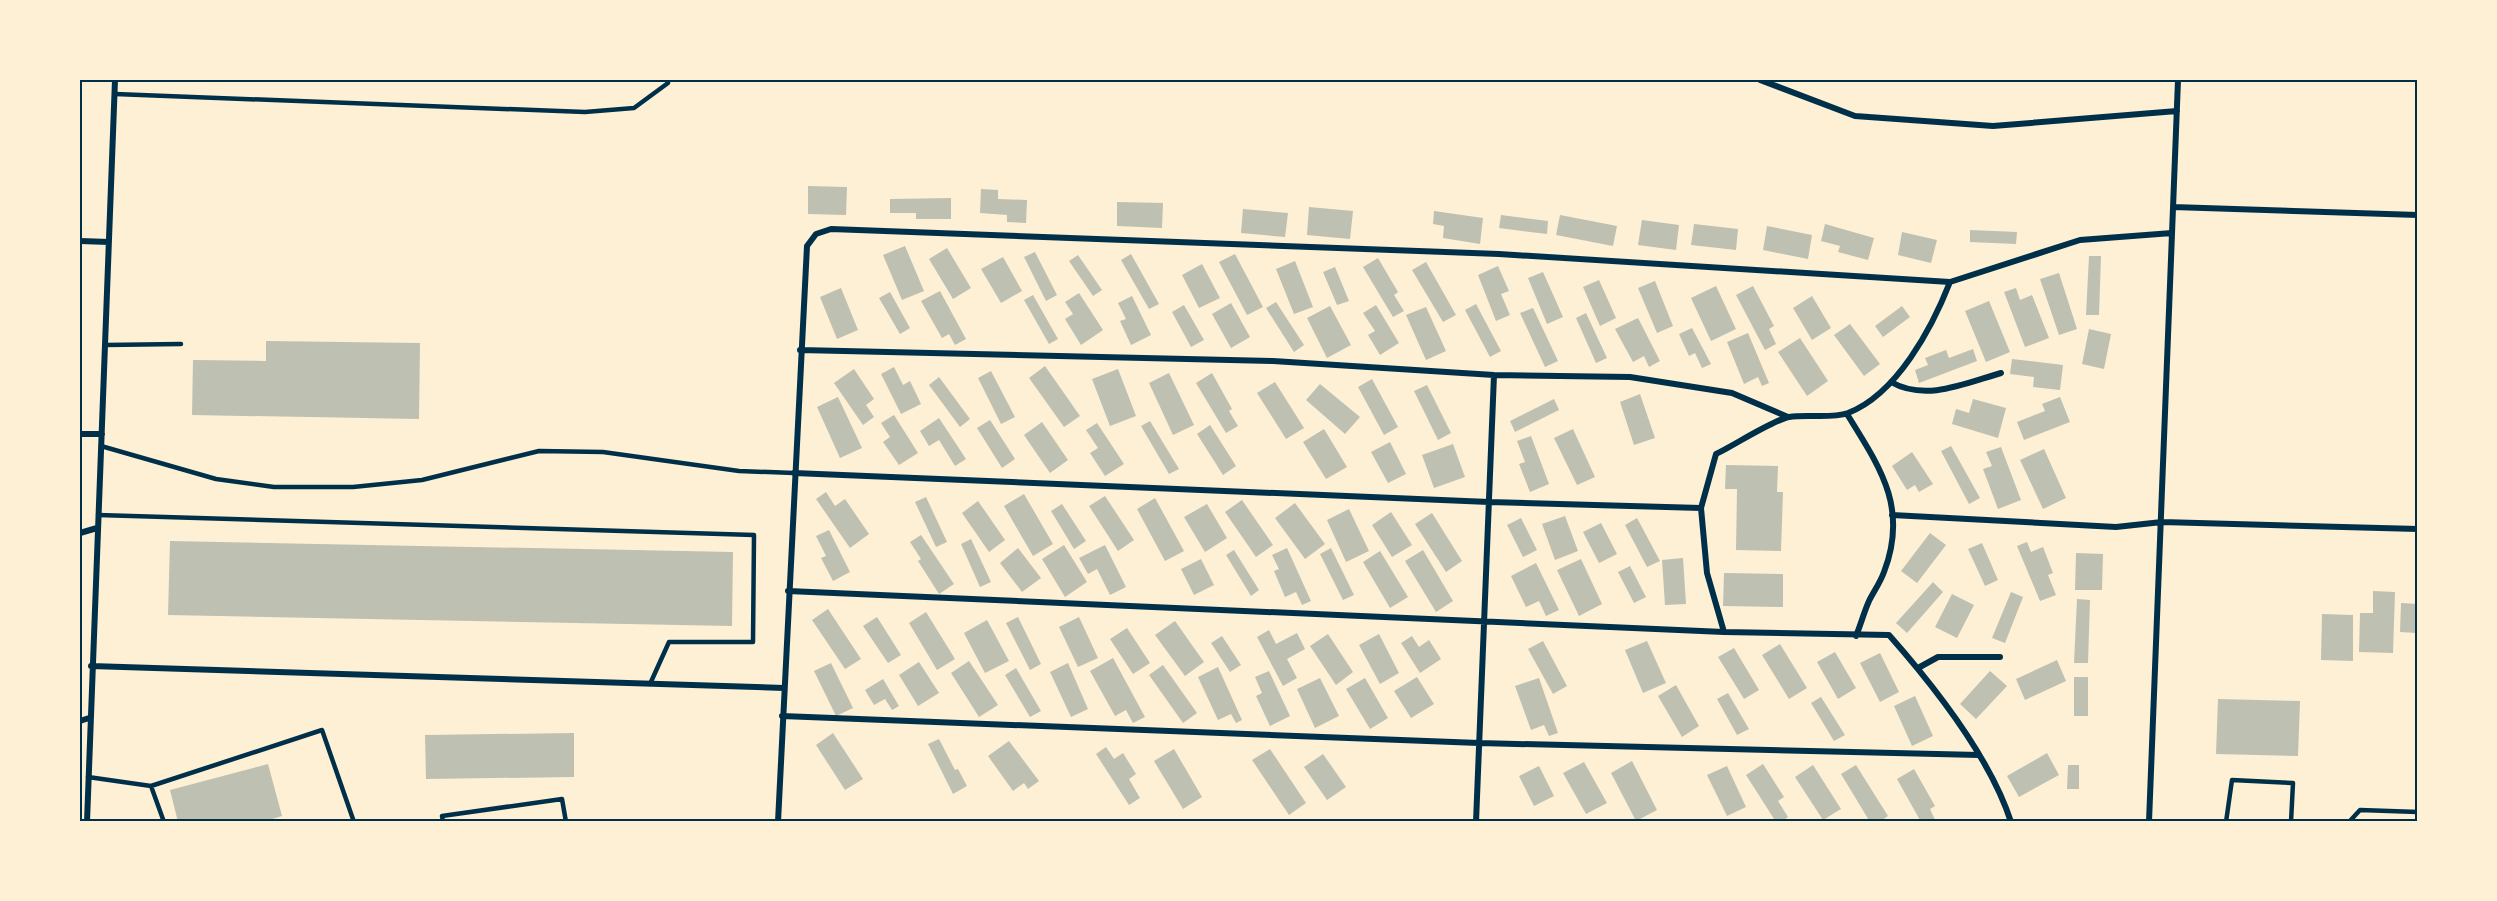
<svg xmlns="http://www.w3.org/2000/svg" width="2497" height="901" font-family="Roboto,sans-serif">
<style>
.building{fill:#bec0b2}
.lines{fill:none;stroke-linecap:round;stroke-linejoin:round}
.service{stroke:#003049;stroke-width:4.5}
.minor{stroke:#003049;stroke-width:6}
.neatline{fill:none;stroke:#003049;stroke-width:2}
</style>
<rect width="100%" height="100%" fill="#fdf0d5"/>
<path class="building" d="M808 186 847 187 846 215 808 214Z
M981 189 998 190V199L1027 200 1026 223 1007 222V215L980 213Z
M951 198V219H916V213H890V199Z
M1117 202 1163 203 1162 228 1117 226Z
M1309 207 1353 211 1350 239 1307 235Z
M1243 209 1288 213 1285 237 1241 233Z
M1434 211 1483 218 1480 244 1443 238 1444 226 1433 224Z
M1501 215 1548 221 1547 234 1499 228Z
M1560 215 1617 226 1613 246 1556 235Z
M1642 220 1679 225 1676 250 1638 245Z
M1694 224 1738 229 1736 250 1691 245Z
M1825 224 1874 238 1868 260 1838 252 1840 246 1821 241Z
M1767 226 1812 235 1808 259 1763 250Z
M1970 230 2017 232 2016 244 1970 242Z
M1902 232 1937 240 1931 263 1898 255Z
M905 246 924 291 902 300 883 255Z
M947 248 971 288 953 299 929 259Z
M1035 252 1057 295 1046 301 1024 257Z
M1131 254 1159 304 1149 309 1121 260Z
M1235 254 1263 307 1247 315 1219 262Z
M1078 255 1102 290 1093 296 1069 261Z
M2089 256H2101L2099 315H2086Z
M1003 257 1022 291 1001 303 981 269Z
M1378 258 1398 292 1394 295 1404 311 1393 317 1363 267Z
M1295 261 1313 307 1294 314 1276 269Z
M1426 262 1456 315 1443 322 1412 270Z
M1202 264 1220 298 1199 308 1182 275Z
M1498 266 1509 291 1501 294 1510 315 1496 321 1478 275Z
M1335 267 1349 301 1337 305 1323 272Z
M1543 272 1563 317 1547 324 1528 278Z
M2059 273 2077 329 2059 335 2040 279Z
M1599 280 1616 318 1600 326 1583 287Z
M1655 281 1673 326 1657 333 1638 288Z
M1716 286 1736 329 1711 341 1691 298Z
M1753 286 1774 326 1769 329 1776 344 1765 350 1736 295Z
M841 288 858 330 837 339 820 297Z
M2016 288 2020 300 2032 295 2049 338 2025 347 2004 292Z
M940 291 966 339 955 345 949 334 942 338 921 301Z
M890 292 910 328 900 334 879 298Z
M1079 293 1103 330 1081 345 1065 319 1073 314 1065 302Z
M1033 295 1058 339 1049 344 1024 300Z
M1132 296 1151 335 1131 345 1120 321 1126 319 1118 303Z
M1812 296 1831 328 1812 340 1793 308Z
M1989 301 2010 352 1986 362 1965 311Z
M1276 302 1304 345 1294 352 1266 308Z
M1231 303 1250 337 1231 348 1212 314Z
M1476 304 1501 351 1490 357 1465 310Z
M1184 305 1204 340 1191 347 1172 312Z
M1376 305 1399 343 1380 355 1368 335 1375 331 1363 313Z
M1330 306 1351 345 1327 358 1307 318Z
M1902 306 1910 317 1883 337 1875 326Z
M1426 307 1446 351 1426 360 1406 315Z
M1533 308 1558 361 1545 367 1520 313Z
M1586 313 1607 358 1596 363 1576 318Z
M1638 318 1660 361 1649 367 1644 356 1633 362 1615 329Z
M1850 324 1880 364 1864 376 1834 335Z
M1692 328 1711 364 1702 368 1695 353 1689 356 1679 334Z
M2089 329 2111 334 2104 369 2082 364Z
M1748 333 1769 383 1762 386 1758 377 1744 384 1727 342Z
M1800 338 1828 381 1807 396 1778 352Z
M266 341 420 343 419 419 192 415 193 360 266 361Z
M1973 349 1977 361 1919 383 1915 370 1928 365 1925 358 1946 350 1949 358Z
M2012 359 2063 365 2060 390 2033 387 2034 377 2010 374Z
M1045 366 1080 416 1064 427 1029 378Z
M894 367 903 385 910 381 921 404 901 414 881 374Z
M854 369 874 399 866 405 874 417 863 425 834 383Z
M1118 369 1136 416 1110 426 1092 379Z
M991 371 1015 417 1001 424 978 378Z
M1169 373 1194 425 1173 435 1149 383Z
M1212 373 1232 409 1229 411 1238 426 1226 433 1196 383Z
M939 377 970 419 960 427 929 385Z
M1372 379 1398 427 1384 435 1358 387Z
M1275 382 1304 428 1286 439 1257 393Z
M1320 384 1360 417 1345 434 1306 400Z
M1427 385 1451 433 1438 440 1414 391Z
M1640 394 1655 438 1634 445 1620 402Z
M838 397 862 448 840 458 817 407Z
M2060 397 2070 422 2024 440 2017 422 2045 411 2042 404Z
M1554 399 1559 410 1515 432 1510 421Z
M1973 399 2006 408 1998 438 1952 424 1956 409 1969 413Z
M894 415 918 453 899 465 883 442 890 437 881 423Z
M939 418 966 459 955 466 939 440 929 446 920 431Z
M990 420 1015 459 1002 468 977 428Z
M1150 421 1179 469 1169 474 1141 426Z
M1042 422 1068 460 1050 473 1024 435Z
M1097 423 1124 464 1105 476 1090 453 1098 448 1086 430Z
M1210 425 1236 466 1223 475 1197 434Z
M1324 429 1347 467 1326 479 1303 442Z
M1573 429 1595 477 1577 485 1554 438Z
M1531 436 1549 484 1530 492 1519 464 1525 462 1517 441Z
M1390 442 1406 474 1388 483 1371 452Z
M1453 444 1465 477 1434 488 1422 455Z
M1951 446 1980 498 1969 504 1941 451Z
M2001 447 2021 500 1998 509 1983 469 1992 466 1986 452Z
M2044 449 2066 498 2043 509 2020 460Z
M1912 452 1933 484 1919 492 1915 485 1907 490 1892 466Z
M1726 465 1778 466 1777 492H1783L1781 551 1736 550 1737 489H1725Z
M826 492 835 506 845 499 869 534 850 548 816 499Z
M1024 494 1053 544 1033 556 1004 506Z
M1105 496 1134 540 1118 551 1089 506Z
M926 497 947 542 936 547 915 502Z
M1155 498 1184 551 1165 561 1137 509Z
M1242 500 1273 545 1256 557 1225 512Z
M978 501 1005 540 989 552 962 513Z
M1295 503 1325 544 1305 559 1275 518Z
M1062 504 1086 541 1074 549 1051 511Z
M1207 504 1227 538 1205 552 1184 517Z
M1349 509 1369 551 1346 562 1327 520Z
M1391 512 1412 545 1392 557 1372 525Z
M1432 513 1462 561 1446 572 1415 524Z
M1565 516 1578 551 1555 560 1542 524Z
M1521 518 1537 550 1523 557 1507 525Z
M1637 518 1660 561 1647 567 1625 525Z
M1601 523 1617 554 1599 563 1583 532Z
M829 530 850 572 833 581 821 558 826 556 816 536Z
M1930 533 1946 545 1917 583 1901 571Z
M921 535 954 584 939 594 918 561 921 559 910 542Z
M971 539 991 582 980 587 961 544Z
M170 541 733 552 732 626 168 615Z
M2027 542 2031 552 2043 547 2053 573 2048 575 2056 595 2040 601 2017 546Z
M1982 543 1998 580 1985 586 1968 549Z
M1064 545 1087 582 1065 597 1042 559Z
M1105 545 1126 587 1110 595 1097 569 1088 574 1079 558Z
M1018 548 1041 578 1022 592 1000 563Z
M1287 548 1311 601 1302 605 1296 592 1285 597 1274 571 1279 569 1272 555Z
M1331 548 1354 595 1343 600 1320 554Z
M1234 550 1259 590 1251 596 1226 555Z
M1423 550 1453 601 1436 612 1405 561Z
M1380 551 1408 597 1390 608 1363 562Z
M2076 553 2103 554 2102 590H2075Z
M1683 558 1686 604 1665 605 1662 560Z
M1201 559 1214 585 1194 595 1181 569Z
M1581 559 1602 604 1579 616 1557 570Z
M1536 563 1559 610 1546 616 1539 601 1526 607 1511 576Z
M1630 566 1646 597 1634 603 1618 572Z
M1724 573 1783 574V607L1723 606Z
M1933 582 1943 592 1907 633 1896 623Z
M2373 591 2395 592 2393 653 2359 652 2360 613H2373Z
M2011 592 2023 597 2005 643 1992 638Z
M1952 594 1974 605 1957 638 1935 627Z
M2077 599 2090 600 2088 663H2074Z
M2401 603 2418 604 2416 633 2400 632Z
M828 609 861 659 845 669 812 620Z
M926 612 955 659 937 670 909 623Z
M2322 614 2353 615V661L2321 660Z
M877 617 901 655 888 663 863 626Z
M1018 617 1041 664 1030 670 1006 623Z
M1079 617 1098 658 1078 667 1059 627Z
M987 620 1009 661 985 673 964 633Z
M1175 621 1204 662 1185 676 1155 635Z
M1127 628 1150 663 1133 674 1110 639Z
M1269 630 1276 644 1297 633 1305 649 1287 659 1297 678 1283 686 1257 637Z
M1328 634 1353 672 1336 685 1310 646Z
M1379 634 1399 673 1380 684 1359 645Z
M1222 636 1241 665 1230 672 1211 643Z
M1412 636 1419 647 1429 640 1441 659 1420 673 1401 643Z
M1543 641 1567 686 1553 694 1528 649Z
M1647 641 1666 683 1643 693 1625 650Z
M1780 644 1807 688 1789 699 1762 655Z
M1734 648 1759 690 1744 699 1718 657Z
M1835 652 1856 688 1838 699 1817 662Z
M1880 653 1899 692 1880 702 1860 663Z
M1113 658 1145 717 1133 723 1126 710 1115 716 1090 671Z
M2057 660 2066 681 2025 700 2016 679Z
M969 661 998 705 979 717 951 673Z
M919 662 939 693 918 706 899 675Z
M831 663 853 708 836 716 814 671Z
M1068 663 1088 709 1071 717 1050 672Z
M1163 665 1197 713 1183 723 1149 675Z
M1218 667 1242 720 1236 723 1231 714 1218 720 1198 677Z
M1016 668 1041 711 1030 717 1005 675Z
M1269 671 1290 716 1270 726 1256 696 1262 693 1255 677Z
M1990 671 2007 686 1976 719 1960 704Z
M1417 677 1434 704 1411 718 1394 691Z
M2074 677H2088V716H2074Z
M1320 678 1339 716 1315 728 1297 689Z
M1365 678 1388 718 1370 729 1346 689Z
M1539 678 1558 733 1549 736 1544 725 1531 730 1515 686Z
M883 679 899 706 892 710 885 699 874 705 865 690Z
M1676 685 1699 726 1682 737 1658 696Z
M1728 693 1749 729 1737 735 1717 699Z
M1915 696 1933 736 1912 746 1894 706Z
M1821 697 1845 735 1834 741 1811 703Z
M2218 699 2300 701 2298 756 2216 754Z
M574 733V777L426 779 425 735Z
M833 733 863 779 845 790 816 745Z
M939 739 955 770 958 769 967 786 953 794 928 744Z
M1009 741 1039 781 1028 789 1024 783 1013 791 988 756Z
M1106 747 1114 759 1123 753 1136 774 1129 779 1140 798 1129 805 1096 754Z
M1174 749 1202 797 1183 809 1154 761Z
M1270 749 1306 803 1289 815 1252 760Z
M2047 753 2059 775 2019 797 2007 776Z
M1323 754 1346 787 1327 800 1304 767Z
M1632 761 1657 810 1636 821 1611 773Z
M1584 762 1607 803 1586 814 1563 773Z
M268 764 282 816 262 822H178L170 790Z
M1763 764 1784 797 1778 801 1788 817 1781 822H1776L1746 775Z
M1813 765 1841 809 1823 820 1795 777Z
M1856 765 1888 816 1879 822H1870L1841 774Z
M2068 765H2079V789H2067Z
M1539 766 1554 796 1534 806 1519 776Z
M1727 766 1746 807 1727 816 1707 775Z
M1914 769 1935 806 1930 809 1936 822H1921L1897 779Z"/>
<g class="lines">
<path class="service" d="M115 94 585 112 634 108 668 83V80
M105 345 181 344
M101 446 216 479 274 487H353L422 480 539 451 603 452 739 471 794 473
M98 515 754 535 753 642H669L650 684
M88 777 151 786 322 730 354 822
M151 786 164 822
M443 822 442 816 562 799 566 822
M2226 822 2232 780 2293 783 2291 822
M2349 822 2360 810 2418 812"/>
<path class="minor" d="M1760 80 1855 116 1993 126 2177 111
M2173 207 2418 215
M80 241 109 242
M800 350 1273 361 1494 375 1630 377 1732 393 1788 417
M1891 382C1926 402 1966 383 2001 373
M1847 414C1879 466 1909 507 1884 572 1880 583 1874 591 1869 601 1864 612 1861 624 1856 636
M80 434H102
M794 473 1489 502 1701 508
M1892 515 2116 527 2162 522 2418 529
M80 533 97 528
M788 591 1724 632 1889 635C1934 686 1990 757 2011 822
M1724 632 1707 573 1701 508 1716 454C1733 446 1773 420 1789 417 1808 414 1831 419 1848 413 1897 394 1932 328 1950 282L2080 240 2172 233
M91 666 784 688
M1918 668 1938 657H2000
M782 716 1479 743 1979 755
M80 721 89 718
M87 822 115 80
M778 822 807 246 816 234 831 229 1499 254 1950 282
M1476 822 1494 375
M2149 822 2178 80"/>
</g>
<rect width="2497" height="901" fill="none" stroke="#fdf0d5" stroke-width="162"/>
<rect x="81" y="81" width="2335" height="739" class="neatline"/>
</svg>
